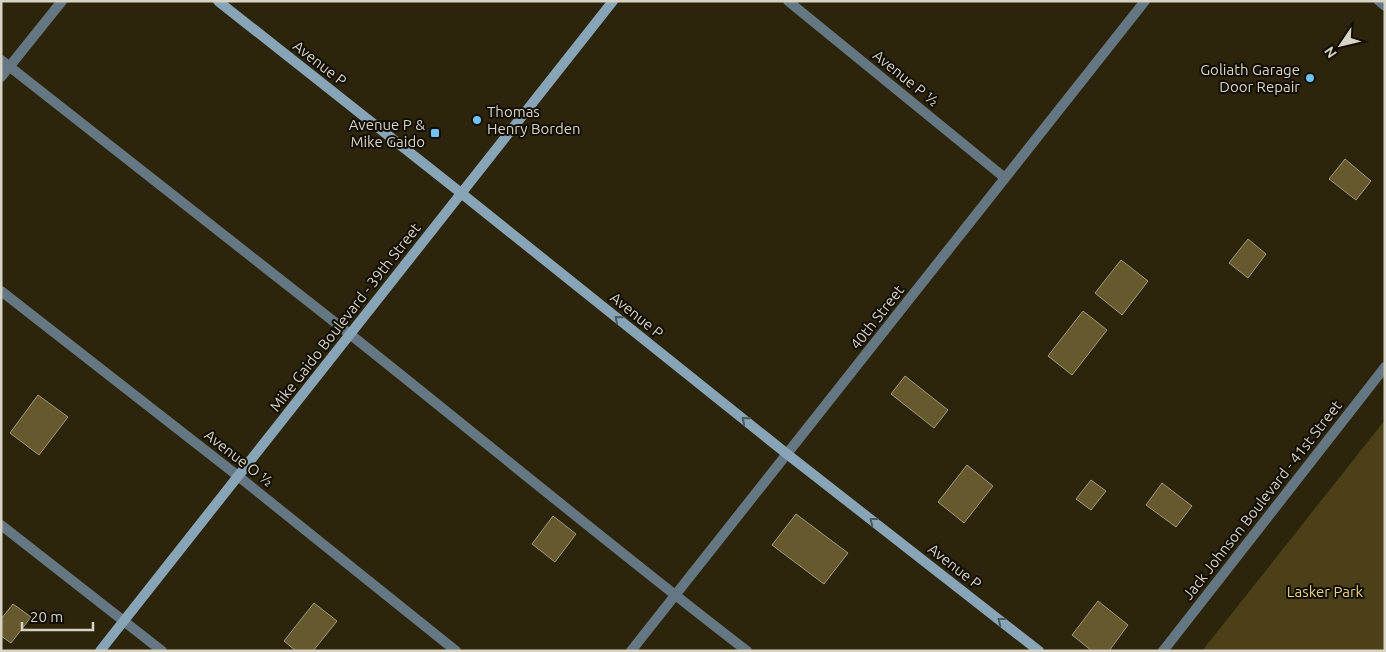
<svg xmlns="http://www.w3.org/2000/svg" width="1386" height="652" viewBox="0 0 1386 652" font-family="Ubuntu,sans-serif">
<rect width="100%" height="100%" fill="#2c250c"/>
<!-- green -->
<path fill="#4c4019" d="M1385,420V651H1202Z"/>
<!-- building -->
<path fill="#66592e" stroke="#a29a7d" d="M1345,159L1371,181L1356,200L1329,179Z
M1248,239L1266,254L1248,278L1229,263Z
M1121,260L1148,281L1122,315L1095,293Z
M1083,311L1107,330L1072,375L1048,356Z
M905,376L948,410L934,428L891,394Z
M38,395L68,417L39,455L10,433Z
M967,465L993,486L964,523L938,502Z
M1091,480L1106,491L1091,510L1076,499Z
M1162,483L1192,506L1176,527L1146,505Z
M796,514L848,553L824,584L772,545Z
M553,516L576,534L555,562L532,544Z
M1098,601L1128,625L1109,651H1092L1072,635Z
M314,603L337,621L313,651H296L284,641Z
M13,604L31,617L11,643L1,636V619Z"/>
<g fill="none" stroke-linecap="round" stroke-linejoin="round">
<!-- service -->
<path stroke="#657782" stroke-width="10" d="M1,60C117,152 234,243 351,335C483,440 613,548 747,651
M1,525L162,651"/>
<!-- minor -->
<path stroke="#657782" stroke-width="10" d="M788,1L1005,178
M1379,1L1385,6
M1,77L62,1
M1,291L238,476L456,651
M631,651L1145,1
M1163,651L1385,367"/>
<!-- secondary -->
<path stroke="#88a5b8" stroke-width="10" d="M218,1L461,193L787,454L1039,651
M100,651L613,1"/>
</g>
<!-- one-way arrows -->
<defs><path id="oneway-chevron" d="M-2-3.5L2.5 0L-2 3.5" fill="none" stroke-width="1.6" stroke-linecap="round" stroke-linejoin="round" transform="scale(1.25)"/></defs>
<g stroke="#4d5a5e">
<use href="#oneway-chevron" transform="translate(618 319) rotate(-141)"/>
<use href="#oneway-chevron" transform="translate(745 420) rotate(-141)"/>
<use href="#oneway-chevron" transform="translate(873 521) rotate(-142)"/>
<use href="#oneway-chevron" transform="translate(1001 621) rotate(-142)"/>
</g>
<!-- markers -->
<g fill="#6fc2f4" stroke="#120e05" stroke-width="2">
<circle cx="1310" cy="78" r="5"/>
<circle cx="477" cy="120" r="5"/>
<rect x="430" y="128" width="10" height="10" rx="2.5"/>
</g>
<g text-anchor="middle" dominant-baseline="central" stroke-width="4" stroke-linejoin="round" paint-order="stroke">
<!-- street labels -->
<g font-size="15" fill="#d8d4c5" stroke="#120e05">
<text transform="translate(320 63) rotate(38)">Avenue P</text>
<text transform="translate(906 78) rotate(39)">Avenue P ½</text>
<text transform="translate(637 315) rotate(39)">Avenue P</text>
<text transform="translate(345 317) rotate(-52)">Mike Gaido Boulevard - 39th Street</text>
<text transform="translate(877 317) rotate(-52)">40th Street</text>
<text transform="translate(239 458) rotate(38)">Avenue O ½</text>
<text transform="translate(1262 500) rotate(-52)">Jack Johnson Boulevard - 41st Street</text>
<text transform="translate(955 566) rotate(38)">Avenue P</text>
</g>
<!-- poi labels -->
<g font-size="15" fill="#d8d4c5" stroke="#120e05" text-anchor="end">
<text x="1300" y="69">Goliath Garage<tspan x="1300" dy="17">Door Repair</tspan></text>
<text x="487" y="111" text-anchor="start">Thomas<tspan x="487" dy="17">Henry Borden</tspan></text>
<text x="425" y="124">Avenue P &amp;<tspan x="425" dy="17">Mike Gaido</tspan></text>
</g>
<!-- park labels -->
<g font-size="15" fill="#e7d28b" stroke="#120e05">
<text x="1325" y="591">Lasker Park</text>
</g>
</g>
<!-- border -->
<rect width="1386" height="652" fill="none" stroke="#d8d4c5" stroke-width="5"/>
<!-- north arrow -->
<g transform="translate(1341 45) rotate(235)" stroke="#120e05" stroke-width="4" paint-order="stroke">
<path d="M0-4L9 19L0 12L-9 19Z" fill="#d8d4c5"/>
<text y="-8" font-size="14" font-weight="bold" text-anchor="middle" fill="#d8d4c5">N</text>
</g>
<!-- scale -->
<path d="M22 622v8h71v-8" fill="none" stroke="#d8d4c5" stroke-width="2.5"/>
<text x="30" y="622" font-size="15" fill="#d8d4c5" stroke="#120e05" stroke-width="4" paint-order="stroke">20 m</text>
</svg>
